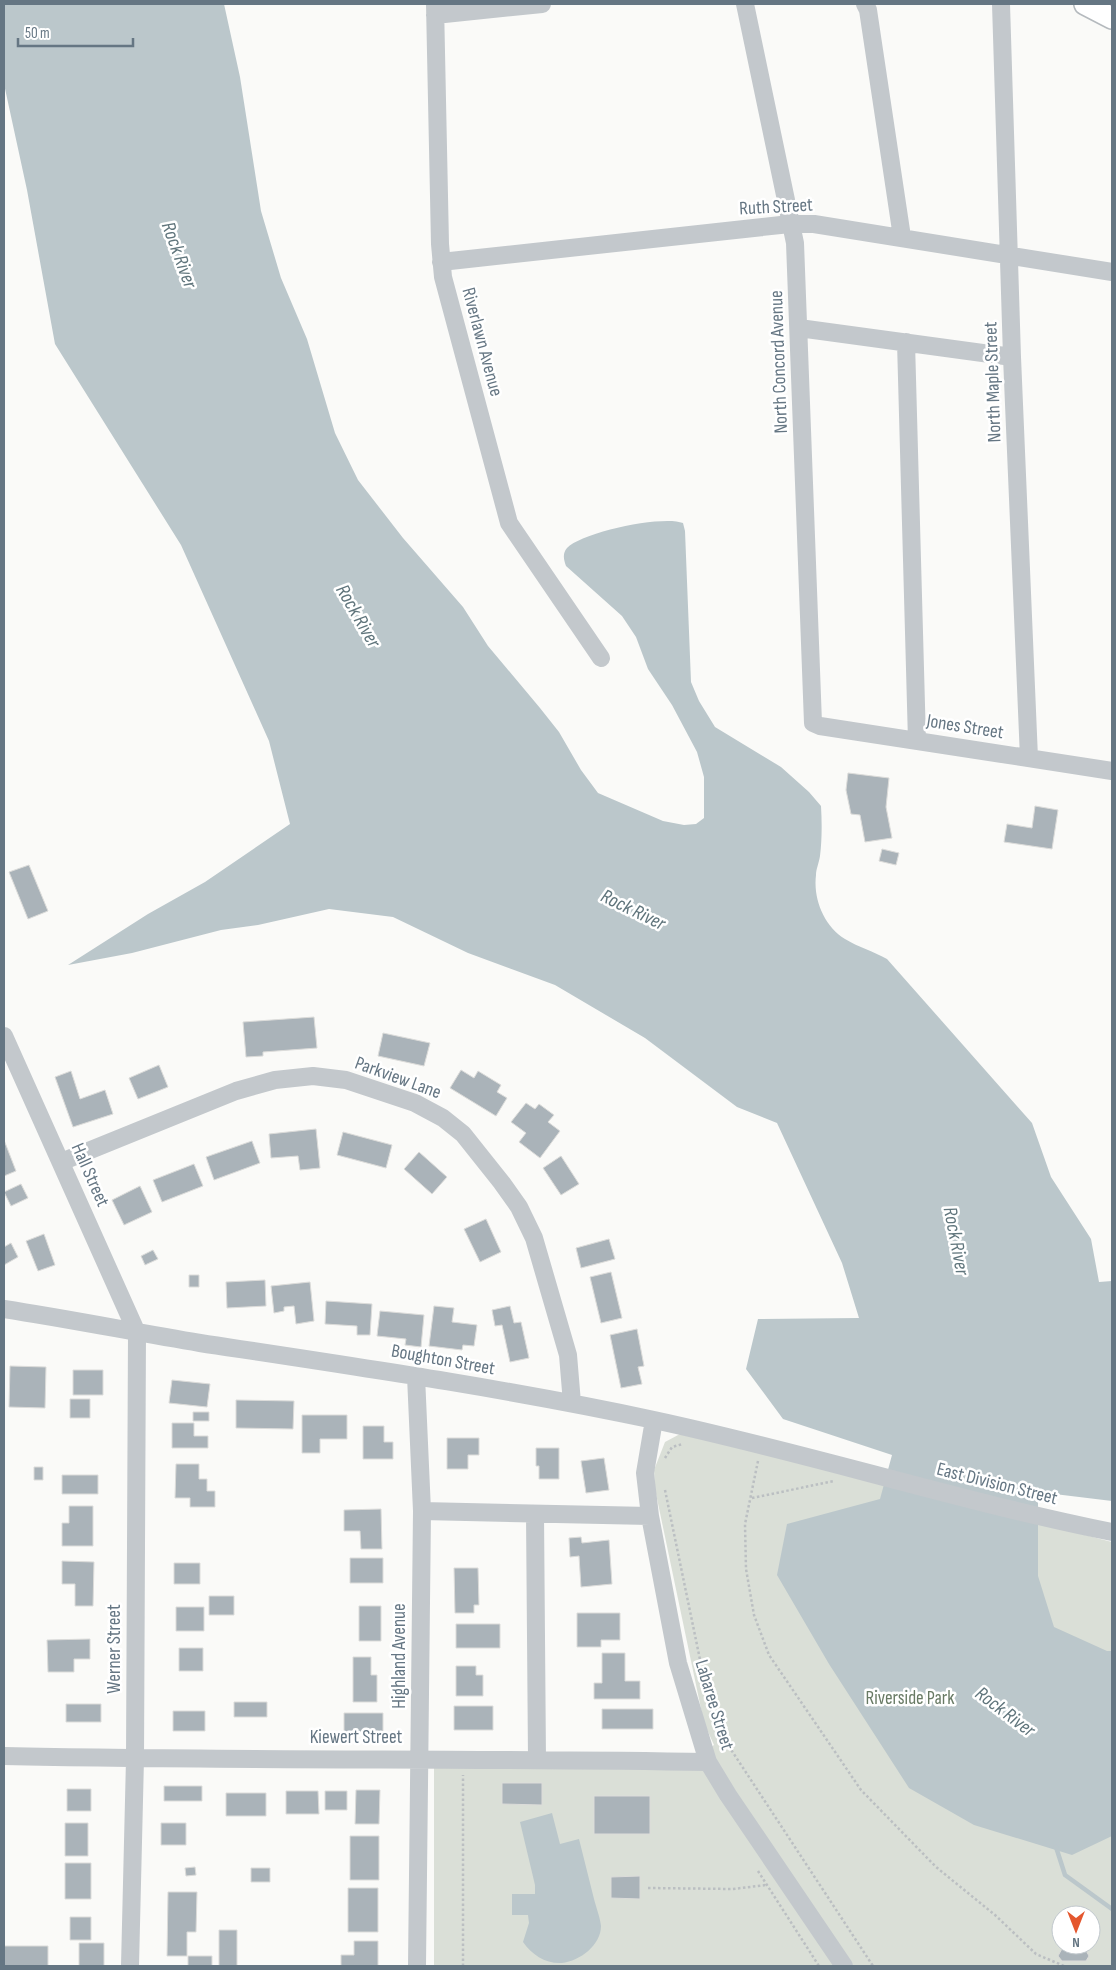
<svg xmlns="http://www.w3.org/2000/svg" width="1116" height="1970" viewBox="0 0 1116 1970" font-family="'Sofia Sans Condensed',sans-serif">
<rect width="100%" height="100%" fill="#fafaf8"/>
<!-- green -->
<path fill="#dadfd7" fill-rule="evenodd" d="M680,1434L838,1471L1112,1542V1966H434V1762L689,1763L714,1745L704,1723L655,1489L654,1470L665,1442ZM1061,1915H1091V1945H1061Z"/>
<!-- water -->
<path fill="#bbc7cb" d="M4,4H224L240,77L261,211L281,278L307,339L335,433L358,480L403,538L463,607L488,646L540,708L559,732L581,770L598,793L663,821L684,825L696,824L704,818V777L697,752L672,705L648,669L636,637L622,616L566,566C564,560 562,554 567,548C582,532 663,515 683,523L685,531L691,682L699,701L715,727L781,767L809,792L821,806C822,822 822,840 820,856C819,863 816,869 816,875C813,899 824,926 845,939C858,947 873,951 887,959L1032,1123L1051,1177L1091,1239L1099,1282L1112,1281V1501L1038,1492V1576L1054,1627L1107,1651H1112V1836L1072,1855L974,1825L909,1788L829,1664L777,1575L787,1524L880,1499L892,1455L783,1419L746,1369L758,1319L859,1318L842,1263L777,1123L737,1107L645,1038L555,985L468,953L393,917L329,909L258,925L221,930L132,953L68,965L148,914L205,882L290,824L269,741L181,545L55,344L27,190L4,84Z
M552,1813L560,1844L579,1839C584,1859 589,1879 594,1899C596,1907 600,1917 601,1926C601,1945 580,1961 562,1963C546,1964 532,1955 523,1942L529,1923L528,1915H512V1894H535V1885L520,1822Z"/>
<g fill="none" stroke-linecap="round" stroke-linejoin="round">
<!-- stream -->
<path stroke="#bbc7cb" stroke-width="4.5" d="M1056,1847L1065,1875L1112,1909"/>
</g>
<!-- building -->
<path fill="#aab3b9" stroke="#dcdcda" d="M848,773L889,778L886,807L892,838L865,842L860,815L851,814L846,790Z
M1035,806L1058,810L1052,849L1004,842L1007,824L1032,828Z
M882,849L899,853L896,865L879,861Z
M29,865L48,911L28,919L9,872Z
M314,1017L317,1048L263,1052V1056L246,1057L243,1022Z
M383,1033L430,1043L424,1066L378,1056Z
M159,1065L168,1087L138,1099L129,1078Z
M461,1070L474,1078L478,1071L501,1085L497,1092L507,1098L496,1116L450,1088Z
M71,1071L80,1099L105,1090L113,1114L73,1127L55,1077Z
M526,1103L535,1109L539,1104L554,1115L548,1122L560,1131L540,1158L519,1142L526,1133L511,1122Z
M316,1129L320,1168L300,1170L298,1156L271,1158L269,1134Z
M343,1132L392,1145L386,1168L337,1155Z
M4,1140L16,1171L4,1176Z
M252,1141L260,1163L214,1180L206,1157Z
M419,1152L447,1177L432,1194L404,1169Z
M561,1156L579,1184L561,1195L543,1168Z
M194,1164L203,1186L162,1202L153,1180Z
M21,1184L28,1198L11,1206L4,1192Z
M140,1186L152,1212L124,1225L112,1200Z
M486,1219L501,1252L480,1262L464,1229Z
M44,1234L55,1265L38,1271L26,1241Z
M609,1239L615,1259L581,1268L576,1248Z
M11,1243L18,1257L4,1265V1247Z
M153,1250L158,1259L145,1265L141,1256Z
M611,1272L622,1318L601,1323L590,1277Z
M189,1275H199V1287H189Z
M265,1280L266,1306L227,1308L226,1282Z
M310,1282L314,1321L296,1324L294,1306L284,1307V1311L274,1313L271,1286Z
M326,1301L372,1304L370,1335H357V1326L325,1324Z
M434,1306L454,1308L452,1322L477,1325L474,1346L463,1345L462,1350L429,1346Z
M510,1306L514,1323L521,1322L529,1358L510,1362L502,1325L495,1326L492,1310Z
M380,1311L424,1315L421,1347L405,1345L406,1339L377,1336Z
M637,1329L644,1366L638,1367L642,1384L621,1388L610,1335Z
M10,1366L46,1367L45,1408L9,1407Z
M73,1370H103V1395H73Z
M172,1380L210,1384L207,1407L169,1403Z
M70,1399H90V1418H70Z
M236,1400L294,1401L293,1429L236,1428Z
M193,1412H209V1421H193Z
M302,1415H347V1439H320V1453H302Z
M172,1423H194V1436H208V1448H172Z
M363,1426H384V1442H393V1459H363Z
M447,1438H479V1455H468V1469H447Z
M536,1448H559V1479H539V1466H536Z
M604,1458L609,1490L586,1493L581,1461Z
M176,1464H199V1479H207V1491H215V1507H190V1498H175Z
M34,1467H43V1480H34Z
M62,1475H98V1494H62Z
M69,1506H93V1546H62V1523H69Z
M381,1509L382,1549H361L360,1531H344V1510Z
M581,1537L582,1543L609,1540L612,1584L581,1587L579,1556L570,1557L569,1538Z
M350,1558H383V1583H350Z
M62,1561L94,1562L93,1606H75V1584H62Z
M174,1563H200V1584H174Z
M454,1568H478L479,1605H474V1613H455Z
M209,1596H234V1615H209Z
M359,1606H381V1641H359Z
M176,1607H204V1631H176Z
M577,1613H620V1640H601V1647H577Z
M456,1624H500V1648H456Z
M90,1639V1659H74V1672H48L47,1640Z
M179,1648H203V1671H179Z
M602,1653H625V1681H640V1699H594V1683H602Z
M353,1657H371V1675H377V1702H353Z
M456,1666H476V1675H483V1696H456Z
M234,1702H267V1717H234Z
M66,1704H101V1722H66Z
M454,1706H493V1730H454Z
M602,1709H653V1729H602Z
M173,1711H205V1731H173Z
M344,1713H383V1733H344Z
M502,1783H542V1805L502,1804Z
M164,1786H202V1801H164Z
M67,1789H91V1811H67Z
M356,1790H380L379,1824H355Z
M286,1791H318L319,1814H286Z
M325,1791H347V1810H325Z
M226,1793H266V1816H226Z
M594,1796H650V1834H594Z
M65,1823H88V1856H65Z
M161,1823H186V1845H161Z
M350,1836H379V1880H350Z
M65,1863H91V1899H65Z
M195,1867L196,1875L186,1876L185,1868Z
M251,1868H270V1882H251Z
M640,1876V1899L611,1898V1877Z
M348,1888H378V1932H348Z
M168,1892H197L196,1932H187V1956H167Z
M70,1917H91V1940H70Z
M219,1930H237V1966H219Z
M354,1941H378V1966H341V1955H354Z
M79,1943H104V1966H79Z
M1064,1945H1083L1089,1956L1086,1961H1062L1058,1956Z
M4,1946H48V1966H4Z
M188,1956H212V1966H188Z"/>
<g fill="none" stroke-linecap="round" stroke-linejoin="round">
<!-- major casing -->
<g stroke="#b5babe" stroke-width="24">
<path id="major" d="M1085,4L1112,18"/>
</g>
<!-- path -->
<path stroke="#bbbfc2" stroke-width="2.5" stroke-dasharray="2.5 2.5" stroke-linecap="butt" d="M665,1458L672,1447L683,1444
M758,1461L745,1524L746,1569L754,1615L769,1655L861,1790L936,1867L995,1915L1036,1954L1064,1966
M665,1490L710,1708L728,1745L873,1966
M752,1498L834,1481
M758,1871L819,1966
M648,1888L733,1889L766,1885
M463,1966V1775"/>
<!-- minor -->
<path stroke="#c3c8cc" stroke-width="18" d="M435,4L440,244L443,277L509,523L601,658
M745,4L795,243L813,723L820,726L1112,771
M865,4L868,10L902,237
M1001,4L1012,357L1029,758
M435,15L542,4
M441,262L790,224H814L1112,272
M799,328L1012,357
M906,342L917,741
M4,1036L137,1333L135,1759L130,1966
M61,1162L236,1091L275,1080L313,1076L346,1080L415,1103L443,1118L463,1134L502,1183L519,1207L534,1238L568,1355L572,1403
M4,1309C69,1319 134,1332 200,1343C352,1366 504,1388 654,1420C808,1453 958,1501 1112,1532
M416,1376L422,1511L417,1966
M654,1420L645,1473L650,1516L678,1663L708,1762L728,1795L844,1966
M422,1511L650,1516
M535,1514L537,1759
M4,1756C238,1761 473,1758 708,1762"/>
<!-- major -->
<use href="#major" stroke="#fff" stroke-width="21"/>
</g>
<g text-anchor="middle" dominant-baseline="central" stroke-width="5" stroke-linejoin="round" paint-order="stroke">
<!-- street labels -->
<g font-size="19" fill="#657683" stroke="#fff">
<text transform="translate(776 207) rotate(-3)">Ruth Street</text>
<text transform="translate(482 342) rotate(75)">Riverlawn Avenue</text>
<text transform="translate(779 362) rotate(-92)">North Concord Avenue</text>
<text transform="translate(993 382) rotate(-92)">North Maple Street</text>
<text transform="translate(965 727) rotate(9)">Jones Street</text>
<text transform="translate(398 1078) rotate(20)">Parkview Lane</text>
<text transform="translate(90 1175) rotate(66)">Hall Street</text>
<text transform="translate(443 1360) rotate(10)">Boughton Street</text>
<text transform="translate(997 1484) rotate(14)">East Division Street</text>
<text transform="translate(114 1649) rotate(-90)">Werner Street</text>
<text transform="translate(399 1656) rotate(-90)">Highland Avenue</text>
<text transform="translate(714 1705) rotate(73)">Labaree Street</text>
<text x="356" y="1737">Kiewert Street</text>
</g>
<!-- park labels -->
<g font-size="19" fill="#687a64" stroke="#fff">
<text x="910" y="1698">Riverside Park</text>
</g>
<!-- water labels -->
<g font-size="20" font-style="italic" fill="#60757c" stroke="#fff">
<text transform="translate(179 255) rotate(70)">Rock River</text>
<text transform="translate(358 616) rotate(60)">Rock River</text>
<text transform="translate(633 910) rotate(26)">Rock River</text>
<text transform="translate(956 1241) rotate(79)">Rock River</text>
<text transform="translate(1005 1712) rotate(37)">Rock River</text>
</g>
</g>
<!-- border -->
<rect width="1116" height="1970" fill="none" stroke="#657683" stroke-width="10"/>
<!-- north arrow -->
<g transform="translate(1076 1930) rotate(180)"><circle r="24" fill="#ffffff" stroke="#c1c8cd"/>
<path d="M0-4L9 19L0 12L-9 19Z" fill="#e4572e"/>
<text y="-8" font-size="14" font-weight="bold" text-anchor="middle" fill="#657683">N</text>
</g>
<!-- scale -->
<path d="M18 38v8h115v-8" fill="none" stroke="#657683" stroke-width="2.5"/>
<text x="25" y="38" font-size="15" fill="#657683" stroke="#ffffff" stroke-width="4" paint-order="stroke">50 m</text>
</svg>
